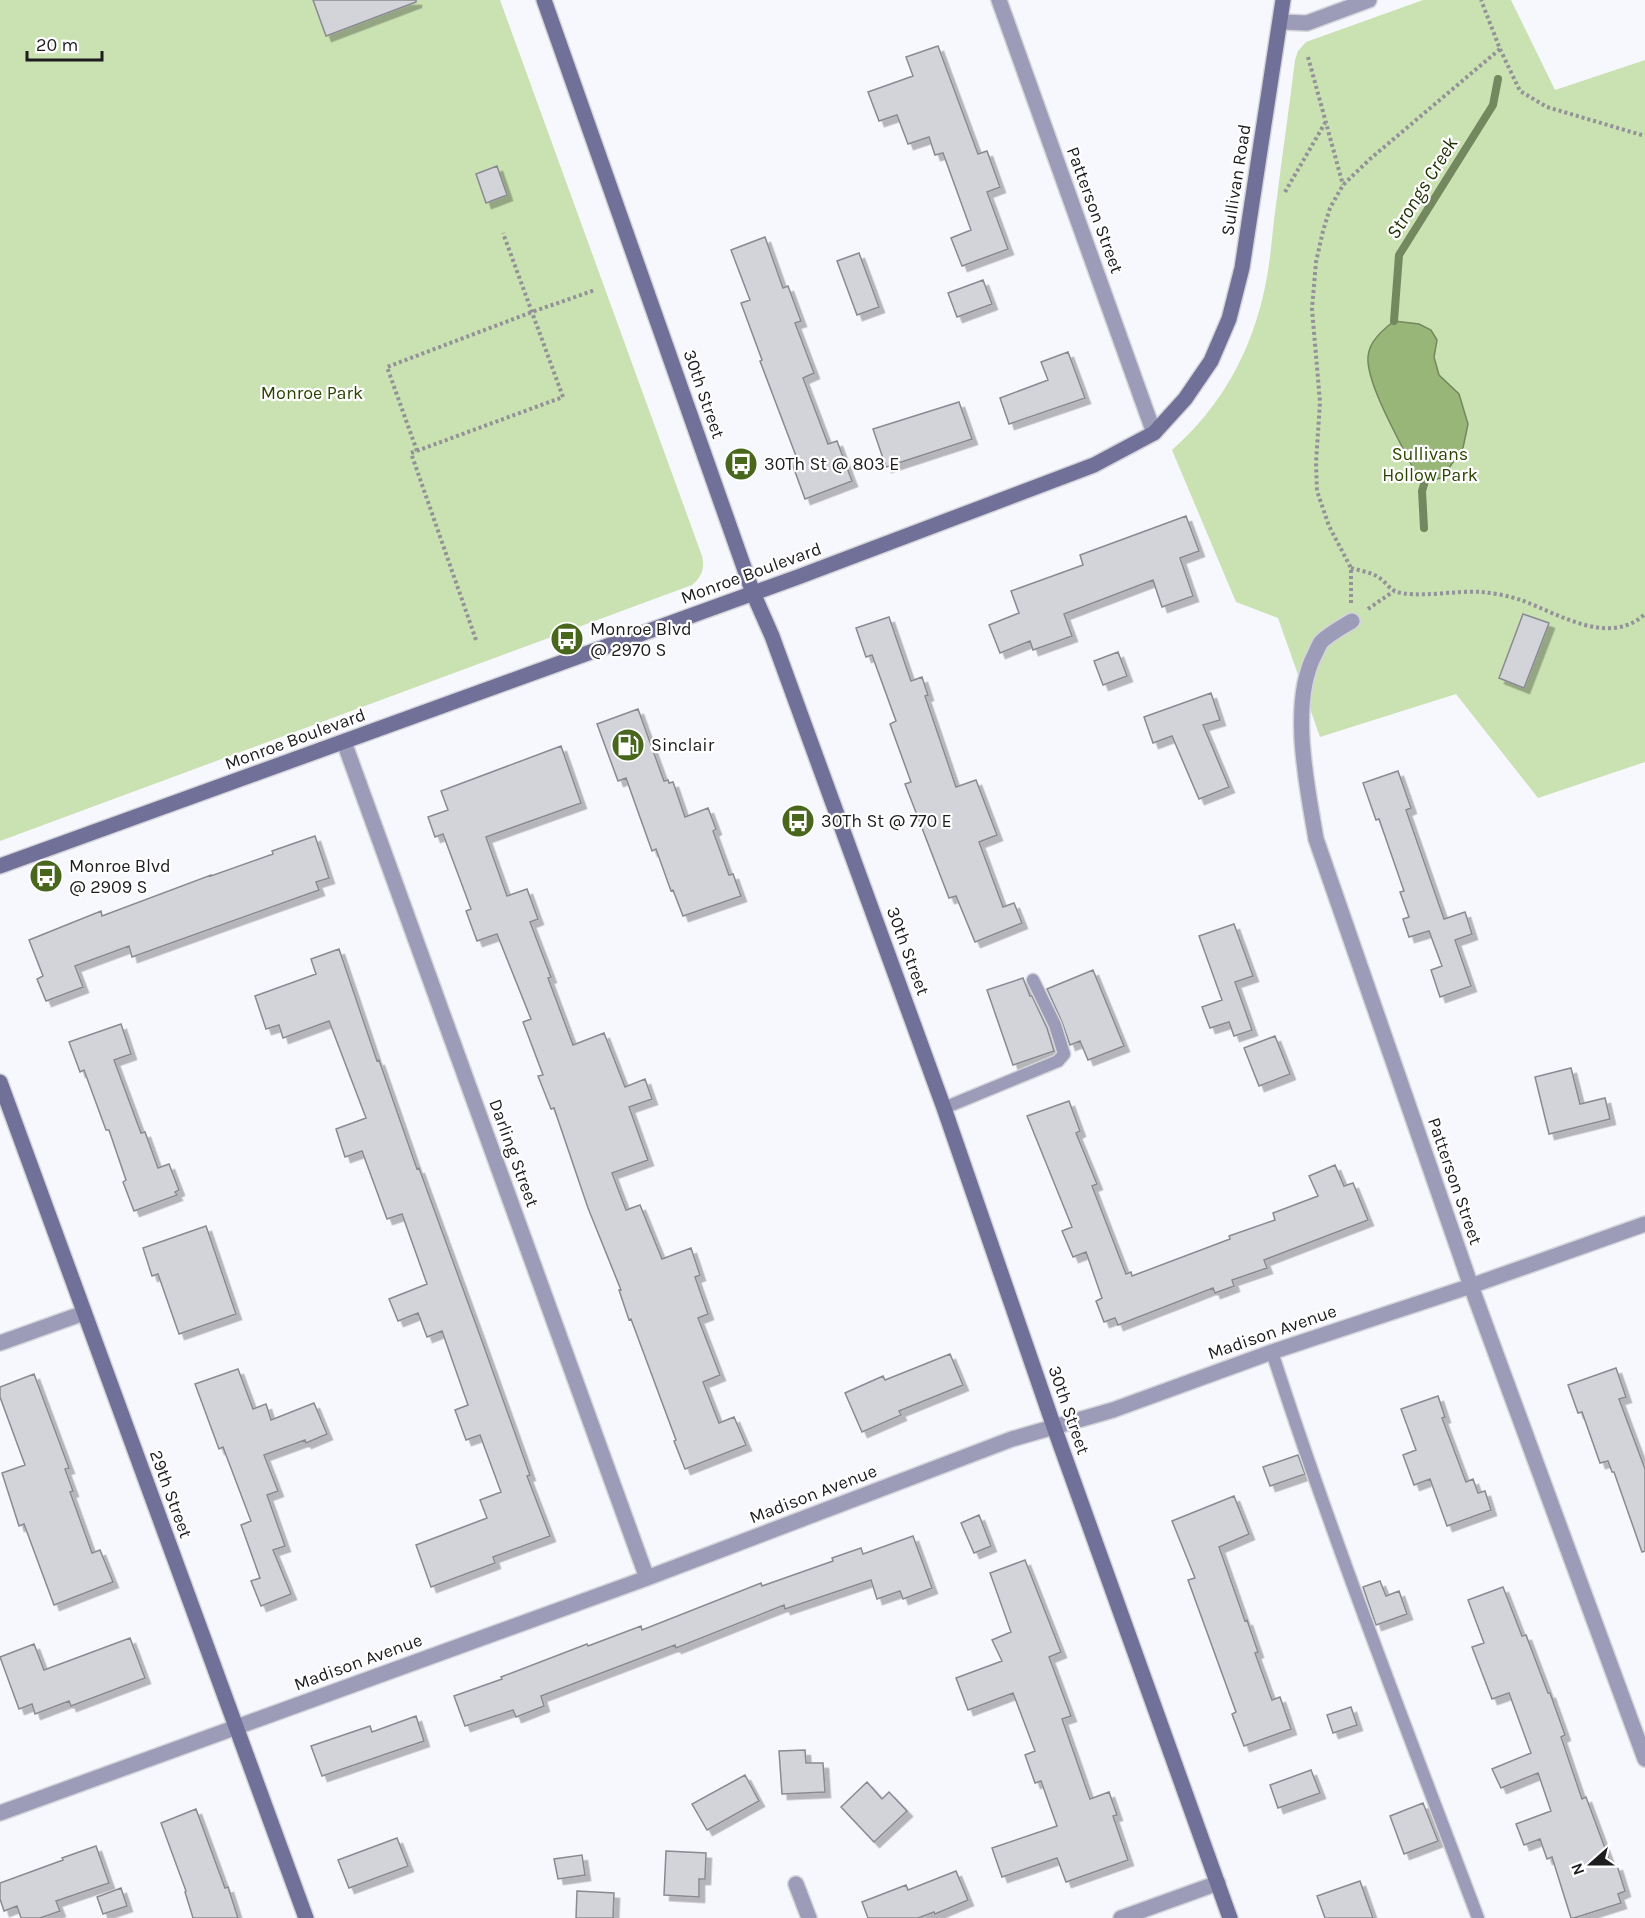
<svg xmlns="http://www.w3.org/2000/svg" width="1645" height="1918" viewBox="0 0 1645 1918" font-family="Karla,sans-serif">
<defs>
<filter id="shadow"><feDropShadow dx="5.5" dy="5.5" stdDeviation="0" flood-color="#0004"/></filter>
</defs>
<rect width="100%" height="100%" fill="#f7f7fe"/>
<!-- green -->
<path fill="#cae1b2" d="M0,0H500L702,556C705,568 702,577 692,585L0,841Z
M1423,0H1511L1555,90L1645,60V762L1538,798L1456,694L1320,737L1278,618L1236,602L1172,450C1221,407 1252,351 1265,287C1271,260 1272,232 1276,205C1282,157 1289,109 1295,60L1298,51L1306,42Z"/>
<!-- water -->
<path fill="#98b678" stroke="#73885e" stroke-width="1.5" d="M1394,321L1419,324L1431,330L1437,340L1434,357L1439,375L1459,394L1468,424L1463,448L1442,478L1425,481L1415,472C1402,445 1366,384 1368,357C1369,341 1383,330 1394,321Z"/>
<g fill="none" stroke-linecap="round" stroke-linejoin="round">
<!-- stream -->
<path stroke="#73885e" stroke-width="8" d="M1394,321L1399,255L1493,105L1498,79
M1424,528L1422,491L1425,481"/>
</g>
<!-- building -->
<path fill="#d3d3da" stroke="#8a8a91" stroke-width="1.5" filter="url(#shadow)" d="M313,0H416V2L326,36Z
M938,46L978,154L987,151L1000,187L987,192L1008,249L962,266L951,238L971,230L943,153L935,155L929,137L908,144L897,115L879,121L868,92L913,76L906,57Z
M497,166L507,195L486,203L476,174Z
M765,237L783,288L788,286L801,321L795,323L814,373L803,378L828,444L837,441L852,481L805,499L790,458L796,456L760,361L762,360L741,303L750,300L731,250Z
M859,253L879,307L857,315L837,261Z
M983,280L992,304L957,317L948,293Z
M1068,352L1085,398L1009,424L1000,398L1048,380L1041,362Z
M959,402L972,439L886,467L873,429Z
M1186,516L1199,551L1180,558L1193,596L1162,607L1153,580L1064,614L1072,636L1033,650L1030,641L1000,653L989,625L1019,613L1011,591L1083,565L1080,555Z
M1523,614L1549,623L1524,688L1499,678Z
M889,617L911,681L922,677L928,695L925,696L956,787L976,780L997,835L979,842L1003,907L1014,903L1022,923L975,942L956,896L949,898L905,784L911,782L890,724L896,721L872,655L866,657L856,628Z
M1118,652L1127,676L1103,685L1094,661Z
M1211,693L1220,720L1203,725L1229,787L1199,799L1172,736L1153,743L1144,717Z
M638,709L664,781L668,780L669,783L673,782L685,817L708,808L716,829L713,831L729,875L733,874L741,896L683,916L673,890L671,891L656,849L652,851L626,778L618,781L597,724Z
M561,746L581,803L486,837L507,896L527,889L538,919L530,922L551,977L548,978L573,1045L604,1033L625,1087L645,1079L652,1099L629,1107L648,1160L612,1173L626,1210L640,1205L662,1259L691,1248L700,1275L695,1277L708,1314L698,1318L720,1375L703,1382L719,1423L734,1417L746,1445L685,1469L674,1441L676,1440L631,1319L629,1320L619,1290H621L588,1208L554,1108L551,1109L538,1076L543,1075L523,1022L531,1019L497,934L477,941L466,911L471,909L443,834L435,837L428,817L448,810L441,791Z
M1398,771L1411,808L1406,810L1444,919L1465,912L1472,934L1455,940L1471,986L1440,997L1431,970L1442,966L1429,931L1409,937L1403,919L1409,917L1400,892L1404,891L1379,819L1376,820L1363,783Z
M315,836L329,878L316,882L319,890L132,957L129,946L75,966L83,987L46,1001L37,979L43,976L29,940L101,911L102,916L211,875V876L273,854L272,851Z
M1234,924L1253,976L1235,982L1252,1030L1234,1036L1229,1022L1210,1028L1202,1007L1222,1000L1199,936Z
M339,949L377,1061L379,1060L417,1169L419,1168L482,1341L530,1475L527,1476L550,1536L493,1557L495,1563L431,1587L416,1545L487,1518L480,1500L501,1492L480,1435L466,1440L455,1410L468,1405L442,1331L427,1337L418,1313L398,1321L389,1299L427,1284L402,1214L387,1219L362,1151L345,1157L336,1129L366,1118L329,1021L283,1038L279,1025L266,1029L255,996L316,974L311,959Z
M1093,970L1124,1046L1088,1060L1080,1041L1070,1045L1062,1022L1047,989Z
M1023,978L1030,996H1032L1047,1028L1054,1051L1013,1065L987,990Z
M121,1024L131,1054L114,1060L141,1133L145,1132L158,1168L169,1164L179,1190L175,1192L177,1195L134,1211L123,1182L126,1180L109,1130H106L84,1070L80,1072L69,1042Z
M1275,1036L1290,1074L1259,1086L1244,1048Z
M1571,1068L1580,1104L1605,1098L1610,1119L1549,1134L1535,1077Z
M1069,1101L1080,1131L1076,1133L1097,1184L1092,1186L1126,1274L1131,1272L1132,1276L1230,1239L1229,1236L1275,1220L1273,1213L1318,1196L1309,1176L1335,1165L1344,1186L1353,1183L1368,1220L1264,1260L1267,1268L1232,1280L1234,1286L1215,1293L1213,1288L1118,1325L1115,1318L1104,1322L1096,1301L1102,1298L1086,1252L1073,1257L1062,1231L1072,1227L1027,1116Z
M206,1226L236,1314L179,1334L158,1274L152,1276L143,1248Z
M950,1354L963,1385L899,1411L901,1415L862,1432L845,1393L883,1376L885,1380Z
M1616,1368L1626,1397L1619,1399L1645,1469V1551L1642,1552L1614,1472H1612L1608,1461L1600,1463L1582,1412L1578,1413L1568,1385Z
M238,1369L253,1409L266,1404L271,1420L314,1403L327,1434L306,1443L305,1440L264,1455L278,1491L267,1495L285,1546L273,1550L291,1594L261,1606L251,1581L260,1578L241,1525L251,1521L223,1447L219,1449L195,1384Z
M34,1374L69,1468L65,1469L73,1491L70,1492L92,1553L100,1550L113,1582L54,1605L24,1524L19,1526L2,1473L25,1465L0,1397V1387Z
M1438,1396L1445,1417L1442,1418L1466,1482L1473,1479L1478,1493L1485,1491L1491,1510L1447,1526L1430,1479L1414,1485L1403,1455L1416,1450L1401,1409Z
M1298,1455L1305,1474L1270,1486L1263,1467Z
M1234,1496L1249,1534L1219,1547L1245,1621L1247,1620L1258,1652L1255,1653L1272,1700L1280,1697L1291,1729L1244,1746L1232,1714L1236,1712L1188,1580L1195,1578L1172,1521Z
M979,1515L991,1546L974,1553L961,1523Z
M913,1536L932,1588L903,1599L900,1591L877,1599L871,1580L785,1609L784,1605L676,1648L675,1645L541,1696L544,1706L516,1717L513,1710L465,1726L454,1696L502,1679L501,1677L587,1644L588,1646L641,1626L642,1630L761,1583L762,1586L833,1561L832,1558L861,1548L863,1554Z
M1025,1560L1061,1652L1049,1657L1071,1716L1062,1719L1090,1799L1109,1792L1117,1815L1113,1816L1128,1860L1066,1882L1057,1858L1002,1877L992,1848L1057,1826L1041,1781L1035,1783L1025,1755L1035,1751L1013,1693L968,1710L956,1678L1002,1661L992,1640L1011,1632L990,1573Z
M1380,1581L1386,1596L1399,1591L1407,1614L1376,1625L1363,1587Z
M1503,1587L1522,1636L1526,1635L1548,1693H1550L1565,1735L1561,1737L1582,1799L1586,1797L1612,1867L1617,1865L1625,1891L1618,1894L1621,1903L1574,1918H1571L1552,1857L1547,1859L1540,1839L1524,1845L1516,1824L1551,1811L1538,1773L1501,1788L1492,1769L1531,1753L1509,1693L1492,1699L1472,1647L1484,1643L1468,1600Z
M130,1638L145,1678L71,1706L69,1701L35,1714L32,1704L19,1709L0,1657L34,1644L44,1670Z
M1351,1707L1357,1725L1333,1733L1327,1715Z
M416,1716L424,1741L322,1776L311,1746L370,1726L372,1732Z
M805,1750L806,1763H823L825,1792L782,1794L779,1751Z
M1311,1770L1320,1793L1278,1808L1270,1785Z
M745,1775L759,1801L707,1830L692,1804Z
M867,1782L882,1799L889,1792L907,1811L874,1842L841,1807Z
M1423,1803L1438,1841L1404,1854L1390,1816Z
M196,1809L225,1888L228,1887L238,1918H193L185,1892L186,1891L161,1823Z
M397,1838L408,1866L349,1888L338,1860Z
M96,1846L109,1883L56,1901L60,1911L40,1918H21L17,1906L4,1911L0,1899V1883L63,1860L62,1858Z
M666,1851L706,1853L705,1879H699V1897L664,1895Z
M582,1855L585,1875L558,1879L554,1859Z
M956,1871L968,1900L935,1914L934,1912L918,1918H868L862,1902L906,1885L908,1890Z
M1360,1881L1373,1918H1325L1317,1896Z
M121,1888L127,1906L103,1914L97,1897Z
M577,1891L614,1893L613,1918H576Z"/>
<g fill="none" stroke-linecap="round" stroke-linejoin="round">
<!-- lane casing -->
<g stroke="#d4d4da" stroke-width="15">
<path id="lane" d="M944,1108L1058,1061L1064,1054L1055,1025L1033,980
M1272,1352C1334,1543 1407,1730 1478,1918"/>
</g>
<!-- street casing -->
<g stroke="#d4d4da" stroke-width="18">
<path id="street" d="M999,0L1154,433
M1281,22L1307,23L1369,0
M1352,621C1342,627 1329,634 1321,642C1319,645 1317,650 1315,654C1289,703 1307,786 1316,839L1471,1286L1645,1759
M344,742L647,1578
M0,1343L84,1313
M0,1813L647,1578L1012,1439L1113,1410L1272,1352L1471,1286L1645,1224
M796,1884L809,1918
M1121,1918L1218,1883"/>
</g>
<!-- secondary casing -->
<g stroke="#d4d4da" stroke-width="18">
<path id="secondary" d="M544,0L753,593L772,636L944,1108L1054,1427L1230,1918
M0,866L798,577L1094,465L1154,433L1185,399L1211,361L1229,319L1242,268L1283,0
M0,1082L306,1918"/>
</g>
<!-- path -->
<path stroke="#929298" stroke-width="4" stroke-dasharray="3 3" stroke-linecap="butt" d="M1500,49L1520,91L1547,107L1645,136
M1308,57L1343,185
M1285,192L1325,123
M417,451L387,367L532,312L595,290
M1351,568C1361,571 1372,572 1381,579C1385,582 1390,589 1395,591C1413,599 1458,590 1481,592C1494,593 1509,596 1521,600C1559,614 1609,647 1645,614
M1351,603V568L1329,526L1317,491L1316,463L1320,402L1312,309L1316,262L1323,231L1330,208L1343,185L1370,159L1500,49L1481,0
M1368,609L1394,591
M476,640L411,453L563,397L503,233"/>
<!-- lane -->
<use href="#lane" stroke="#9c9cb8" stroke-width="12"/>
<!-- street -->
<use href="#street" stroke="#9c9cb8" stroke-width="15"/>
<!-- secondary -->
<use href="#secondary" stroke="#717098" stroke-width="15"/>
</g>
<!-- icons -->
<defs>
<g id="bus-disc" transform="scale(1.725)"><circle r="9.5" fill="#48671c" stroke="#fff"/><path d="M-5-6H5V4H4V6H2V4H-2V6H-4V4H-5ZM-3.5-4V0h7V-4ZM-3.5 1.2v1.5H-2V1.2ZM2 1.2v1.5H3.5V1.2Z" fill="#fff"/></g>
<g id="fuel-disc" transform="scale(1.725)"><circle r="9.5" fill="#48671c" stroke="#fff"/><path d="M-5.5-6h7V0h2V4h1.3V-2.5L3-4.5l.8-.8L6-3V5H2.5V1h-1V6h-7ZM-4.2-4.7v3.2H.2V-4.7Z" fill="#fff"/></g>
</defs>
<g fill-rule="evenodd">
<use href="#bus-disc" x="741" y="464"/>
<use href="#bus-disc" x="567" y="639"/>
<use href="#fuel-disc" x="628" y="745"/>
<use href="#bus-disc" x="798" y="821"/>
<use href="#bus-disc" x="46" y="876"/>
</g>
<g text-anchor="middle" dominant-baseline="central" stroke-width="4.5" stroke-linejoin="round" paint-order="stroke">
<!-- street labels -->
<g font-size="18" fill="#1d1d20" stroke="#fff">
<text transform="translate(1236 180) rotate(-81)">Sullivan Road</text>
<text transform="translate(1095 210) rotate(70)">Patterson Street</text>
<text transform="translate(704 394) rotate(71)">30th Street</text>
<text transform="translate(751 573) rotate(-20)">Monroe Boulevard</text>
<text transform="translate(295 739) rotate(-20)">Monroe Boulevard</text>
<text transform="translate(908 951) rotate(70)">30th Street</text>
<text transform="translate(514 1153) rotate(70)">Darling Street</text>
<text transform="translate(1455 1181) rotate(71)">Patterson Street</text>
<text transform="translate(1272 1332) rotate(-19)">Madison Avenue</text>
<text transform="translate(1069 1410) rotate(71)">30th Street</text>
<text transform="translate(171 1494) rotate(70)">29th Street</text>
<text transform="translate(813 1494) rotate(-21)">Madison Avenue</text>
<text transform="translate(358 1662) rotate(-20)">Madison Avenue</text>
</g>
<!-- park labels -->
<g font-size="18" fill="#2b4400" stroke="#fff">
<text x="312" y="393">Monroe Park</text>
<text x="1430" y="454">Sullivans<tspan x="1430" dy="21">Hollow Park</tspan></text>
</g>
<!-- poi labels -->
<g font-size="18" fill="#1d1d20" stroke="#fff" text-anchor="start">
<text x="764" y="464">30Th St @ 803 E</text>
<text x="590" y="629">Monroe Blvd<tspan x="590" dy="21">@ 2970 S</tspan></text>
<text x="651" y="745">Sinclair</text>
<text x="821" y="821">30Th St @ 770 E</text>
<text x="69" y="866">Monroe Blvd<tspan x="69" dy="21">@ 2909 S</tspan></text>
</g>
<!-- water labels -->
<g font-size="20" font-style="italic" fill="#1f3103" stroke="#fff">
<text transform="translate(1422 188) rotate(-58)">Strongs Creek</text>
</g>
</g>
<!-- north arrow -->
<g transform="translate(1591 1864) rotate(249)" stroke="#ffffff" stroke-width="4.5" paint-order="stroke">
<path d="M0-4.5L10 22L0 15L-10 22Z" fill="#1d1d20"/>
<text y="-9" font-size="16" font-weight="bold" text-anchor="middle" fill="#1d1d20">N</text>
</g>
<!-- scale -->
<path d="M27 51v9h75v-9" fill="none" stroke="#1d1d20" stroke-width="3"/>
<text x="36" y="51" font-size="18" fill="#1d1d20" stroke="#ffffff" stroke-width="4.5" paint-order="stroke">20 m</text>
</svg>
